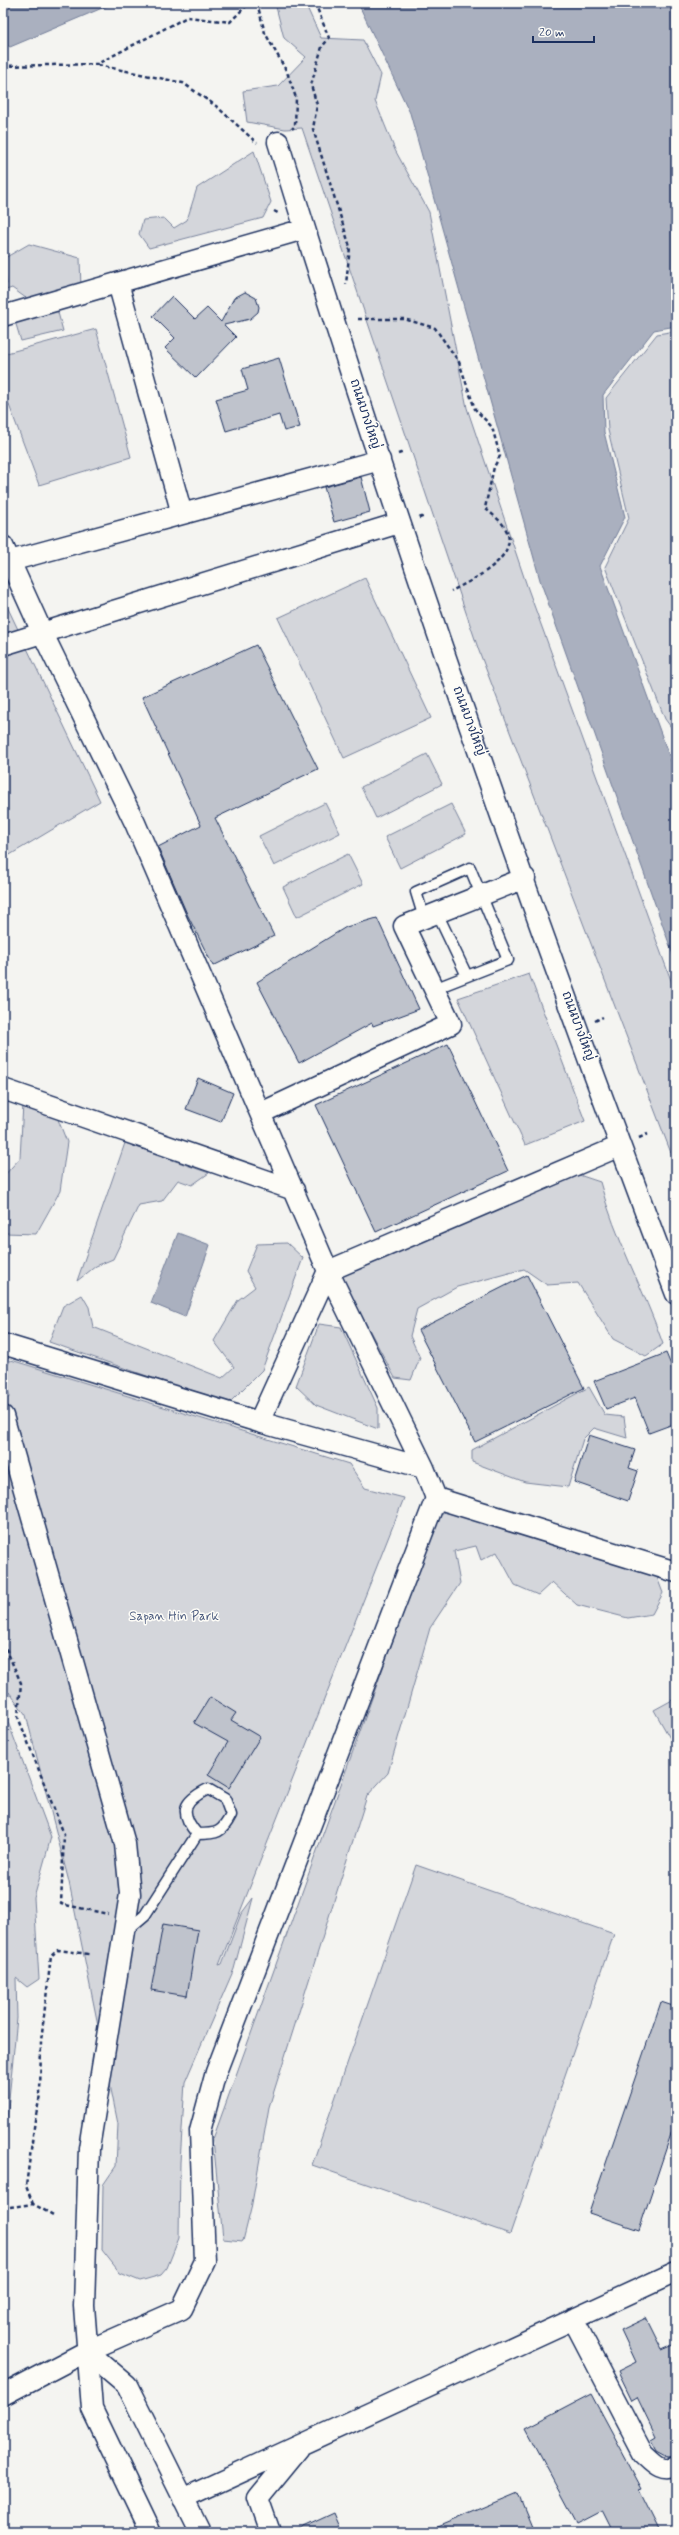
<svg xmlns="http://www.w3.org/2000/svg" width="679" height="2535" viewBox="0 0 679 2535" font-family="Mynerve,'Playpen Sans Thai',sans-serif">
<rect width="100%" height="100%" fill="#f4f4f1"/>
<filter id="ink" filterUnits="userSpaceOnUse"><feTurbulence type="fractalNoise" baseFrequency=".025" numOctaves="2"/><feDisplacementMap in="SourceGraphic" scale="8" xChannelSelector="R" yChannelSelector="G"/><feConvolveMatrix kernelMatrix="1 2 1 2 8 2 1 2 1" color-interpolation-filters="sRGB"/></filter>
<g filter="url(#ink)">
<!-- green -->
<path fill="#d4d6db" stroke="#78829c" d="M275,3H305L321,38L363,40L381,75L375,101L395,150L429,212L467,408L528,589L676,994V1166L479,651L302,128L285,129L247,122L243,91L278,86L306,57L284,38Z
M254,151L271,202L263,218L149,248L139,234L143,220L164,218L174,228L187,220L197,188Z
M29,244L80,258L81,289L30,301L12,288L3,291V286L7,284L3,259Z
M57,309L63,331L21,341L15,321Z
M96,329L131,457L39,485L3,389V354Z
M676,331V734L665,719L605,567L629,518L608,430L606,398L657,334Z
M365,578L431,718L344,758L278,618Z
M3,598L100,801L3,859Z
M427,754L442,784L376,818L361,787Z
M325,803L340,833L274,866L259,836Z
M451,804L466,834L400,868L385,837Z
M348,854L363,884L297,917L283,887Z
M529,974L585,1121L525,1145L458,998Z
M23,1104L55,1112L67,1142L60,1191L36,1234L5,1233L3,1228V1177L20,1158Z
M125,1143L209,1173L192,1185L178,1180L162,1201L139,1205L113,1259L96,1266L77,1281Z
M576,1174L600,1182C615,1239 644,1289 663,1344L646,1356L613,1339L578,1283L547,1285L524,1269L457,1287L417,1309L410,1336L420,1358L411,1380L395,1378L341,1277L376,1257Z
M287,1243L303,1258L262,1370L228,1404L49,1342L63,1306L82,1295L89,1307L93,1327L222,1378L234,1367L214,1341L238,1300L255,1287L246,1271L257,1244Z
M319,1324L341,1327L378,1408V1429L316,1405L296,1386Z
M11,1360L349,1464L365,1488L404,1498L219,1965L222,1964L241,1914L253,1898L234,1969L185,2082L180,2162L179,2238L167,2268L161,2275L140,2281L120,2273L102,2250L103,2185L116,2166L118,2124L69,1882L26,1715L9,1692L8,1722L51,1837L34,1898L39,1979L27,1987L16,1978L17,2018L3,2159V1396L10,1397L3,1371Z
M589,1387L605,1415L624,1417L627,1438L594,1428L583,1439L568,1487L525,1482L472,1462V1450Z
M441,1507L655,1572L663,1593L652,1614L628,1618L577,1605L552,1582L538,1595L515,1585L497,1552L481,1560L476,1546L454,1551L460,1583L430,1628L388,1773L367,1796L269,2107L251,2209L243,2241L223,2239L213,2139Z
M676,1698V1749L654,1710Z
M416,1865L614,1934L510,2234L312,2165Z"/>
<!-- water -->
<path fill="#aab0bf" stroke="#717c98" d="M3,3H114L10,47L3,42Z
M358,3H676V326L654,330L603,395L604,432L625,517L600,566L676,775V963L540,580L410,113Z
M178,1233L210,1245L185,1317L151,1303Z"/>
<!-- building -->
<path fill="#bfc3cc" stroke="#1b2f5e" d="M245,292L256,298L259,307L258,312L250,319L224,325L236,337L196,378L165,348L175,338L153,316L172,296L195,319L207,308L221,322L234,298Z
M279,358L300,427L284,431L279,415L226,431L216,399L248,390L242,369Z
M361,477L370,512L334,522L324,487Z
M256,645L318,769L215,818L274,936L213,966L187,914L158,847L201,825L142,697Z
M377,918L419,1009L373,1026L372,1023L299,1063L257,982L346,927Z
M448,1044L508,1171L376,1232L316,1105Z
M198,1078L233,1093L221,1122L186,1109Z
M527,1275L584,1388L475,1442L418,1330Z
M666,1353L676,1377V1423L649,1433L635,1398L606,1409L594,1381Z
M589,1435L635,1450L629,1468L638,1471L628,1501L574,1482Z
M210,1697L236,1713L231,1720L260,1737L229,1788L208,1775L228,1742L194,1723Z
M163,1924L198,1930L187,1996L151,1990Z
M661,2002L676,2007V2119L639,2230L589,2213Z
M646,2318L662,2350L676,2344V2455L668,2456L657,2450L651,2439L656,2436L637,2397L632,2400L618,2371L636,2362L621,2330Z
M591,2394L642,2489L639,2490L660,2532H613L602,2510L577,2523L526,2428Z
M518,2493L534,2532H425Z
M334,2513L342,2532H293Z"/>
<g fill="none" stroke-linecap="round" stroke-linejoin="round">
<!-- service casing -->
<g stroke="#1b2f5e" stroke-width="13">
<path id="service" d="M437,913L467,976
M424,918L416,892L470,868L508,960L434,989
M125,1932L145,1915L197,1834C217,1834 222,1833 231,1815L225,1799L208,1789C184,1801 178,1811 197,1834"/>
</g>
<!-- minor casing -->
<g stroke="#1b2f5e" stroke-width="23">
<path id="minor" d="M278,142C397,530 532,914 676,1294
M118,283L182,514
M3,316L304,229
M3,546L42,632L135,823L328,1271L424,1468L436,1498L216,2072L200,2131L205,2261L182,2309L87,2351L3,2395
M10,561L380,460
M3,645L399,523
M3,1089L294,1190
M261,1113L451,1024L404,926L525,878
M3,1344L259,1422L424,1468
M3,1416L125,1844L130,1894L89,2148L84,2306L92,2409L151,2532
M259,1422L328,1271L620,1146
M436,1498L676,1572
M573,2319L643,2453C653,2462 661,2473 676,2466
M87,2351L127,2385L200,2532
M183,2499L676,2272
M270,2532L258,2498L299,2448"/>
</g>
<!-- path -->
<path stroke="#1b2f5e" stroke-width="2.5" stroke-dasharray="4 3" stroke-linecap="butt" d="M257,3L265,33L287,72L296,98L295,126L292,129
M315,3L329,38L322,47L311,85L317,105L313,129L350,247L346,284
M98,65L183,83L216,106L257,143
M3,66L97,64L187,17L230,22L249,3
M274,211L280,214
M358,319H404L435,328L459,362L475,409L492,427L500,456L494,467L485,508C491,514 501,520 505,528C523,556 471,581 451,591
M398,454L404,452
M419,518L425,516
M595,1021L603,1017
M639,1138L648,1134
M3,1642L21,1683L18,1717L64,1834L61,1904L108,1914
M33,2204L26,2186L35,2120L40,2096L41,2041L51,1956L58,1950L89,1954
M3,2208L33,2204L55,2216"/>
<!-- service -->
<use href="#service" stroke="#fdfcf7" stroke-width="10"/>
<!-- minor -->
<use href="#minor" stroke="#fdfcf7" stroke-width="20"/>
</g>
</g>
<g text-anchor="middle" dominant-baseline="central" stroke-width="3" stroke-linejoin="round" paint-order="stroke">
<!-- street labels -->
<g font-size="13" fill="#1b2f5e" stroke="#fdfcf7">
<text transform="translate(365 414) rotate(72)">ถนนบางใหญ่</text>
<text transform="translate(469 721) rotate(70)">ถนนบางใหญ่</text>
<text transform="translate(578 1026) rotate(70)">ถนนบางใหญ่</text>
</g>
<!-- park labels -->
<g font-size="13" fill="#49597d" stroke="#fdfcf7">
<text x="174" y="1616">Sapan Hin Park</text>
</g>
</g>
<!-- margin -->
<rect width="679" height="2535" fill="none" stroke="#fdfcf7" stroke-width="16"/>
<rect x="8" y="8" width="663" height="2519" fill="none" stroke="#1b2f5e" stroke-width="1.5" filter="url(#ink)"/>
<!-- scale -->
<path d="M533 36v6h61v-6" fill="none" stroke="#1b2f5e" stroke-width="2"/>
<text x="539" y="36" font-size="12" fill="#1b2f5e" stroke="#fdfcf7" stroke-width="3" paint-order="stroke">20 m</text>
</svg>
